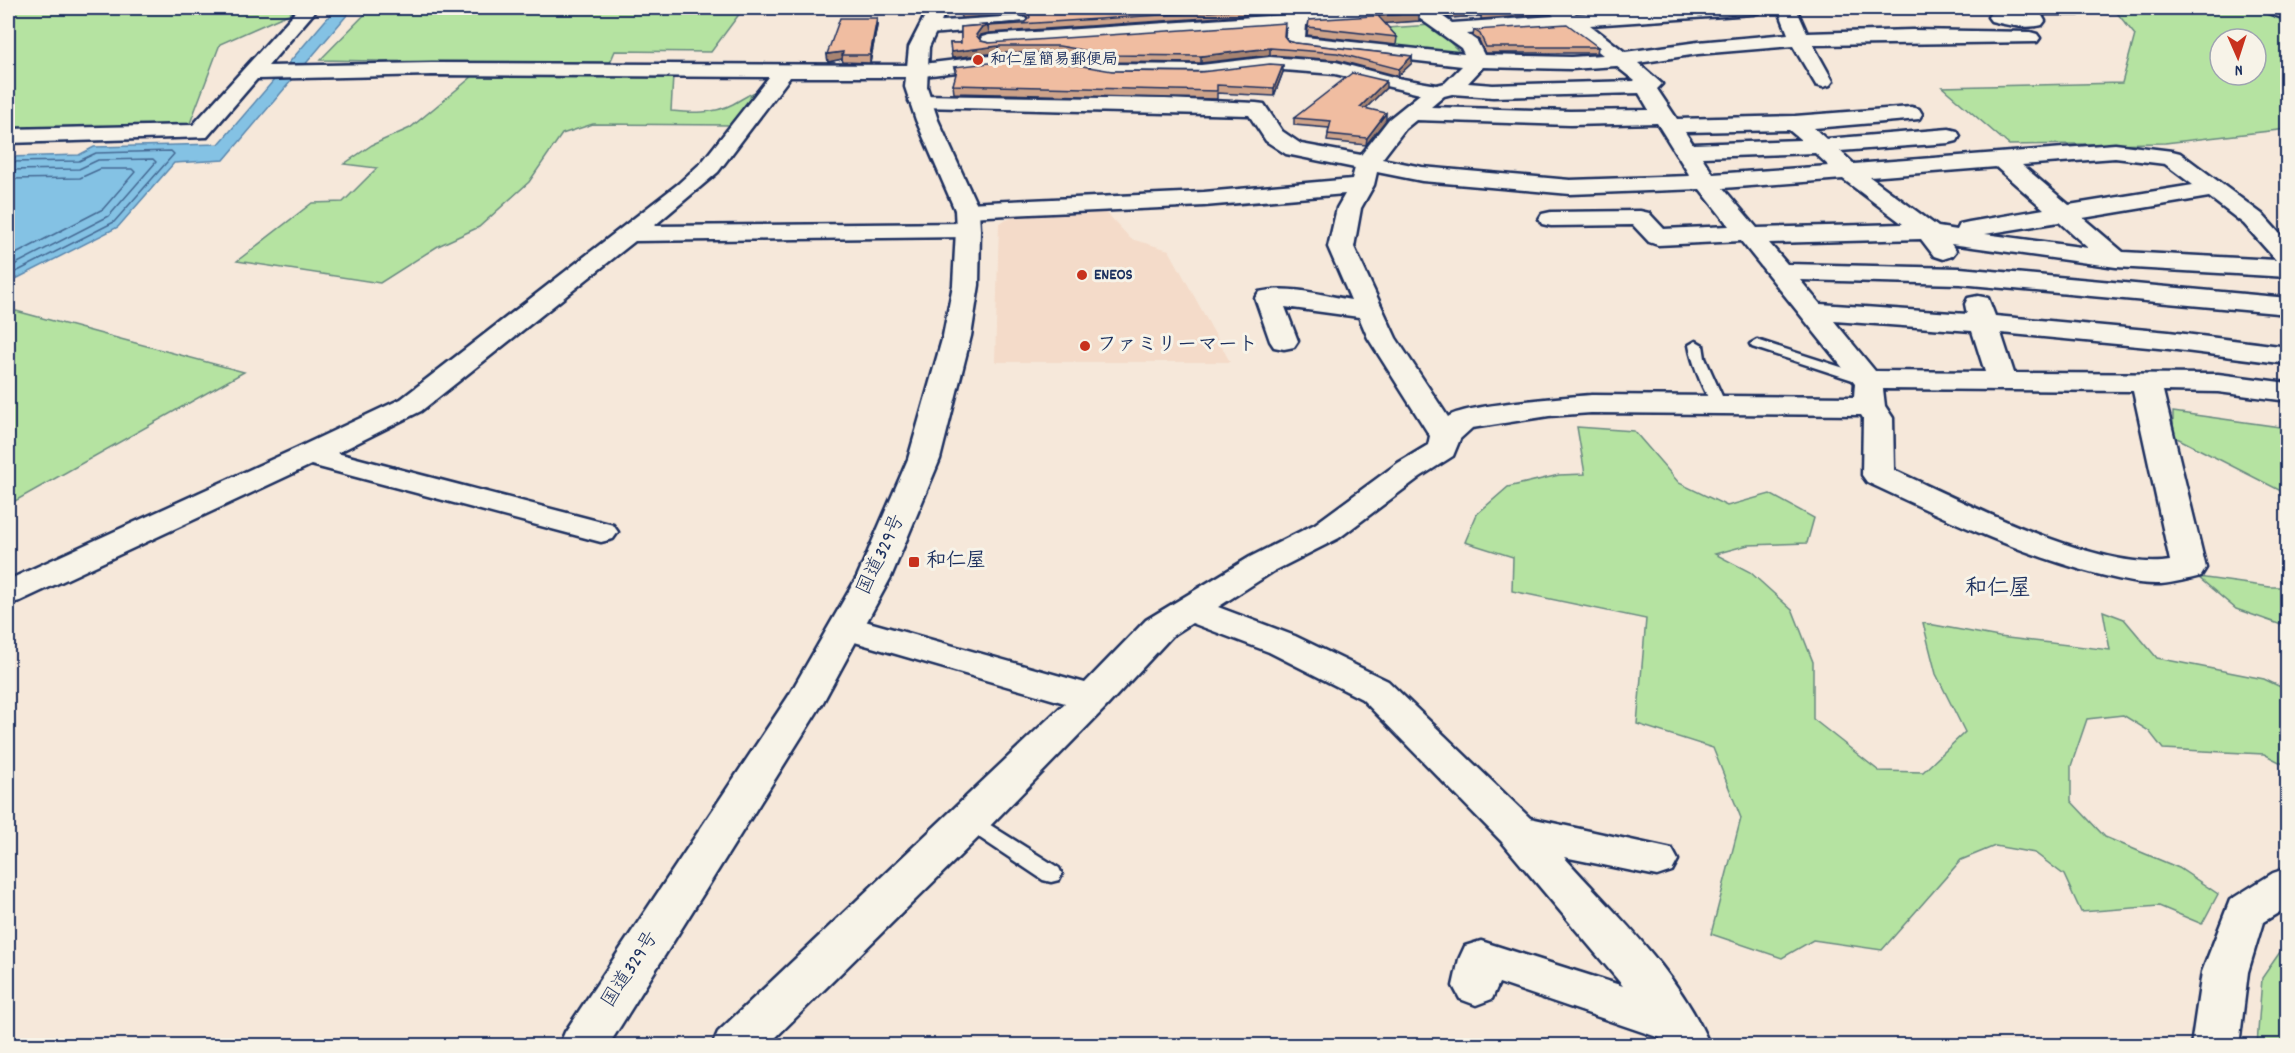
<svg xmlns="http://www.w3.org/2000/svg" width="2295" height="1053" viewBox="0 0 2295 1053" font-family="Dekko,'Klee One',sans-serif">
<rect width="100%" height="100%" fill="#f6e8da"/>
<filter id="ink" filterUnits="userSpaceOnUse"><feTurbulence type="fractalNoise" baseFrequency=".0167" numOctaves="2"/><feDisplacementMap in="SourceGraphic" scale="12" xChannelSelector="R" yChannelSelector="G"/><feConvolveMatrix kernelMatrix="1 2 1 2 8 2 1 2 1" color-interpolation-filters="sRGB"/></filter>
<g filter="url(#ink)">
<!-- built -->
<path fill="#f4dbc9" d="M1105,211L1131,239L1169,250L1230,362H995L999,223L1014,217Z"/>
<!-- green -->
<path fill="#b5e3a1" stroke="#688980" stroke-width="1.5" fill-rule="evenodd" d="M12,8H299L293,12L220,44L189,126L8,130V11Z
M371,8H752L743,9L711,52L615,51L609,65L320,60Z
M2113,8H2287V129L2165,143L2009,145L1942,87L2122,83L2135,35ZM2220,39H2256V75H2220Z
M1432,25L1464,56L1348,44L1342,31Z
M473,76H673L671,111C692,113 714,114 733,104C744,98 751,92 764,89L732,125L593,124L562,134L529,182L479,227L438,246L380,283L237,261L312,203L343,202L377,168L344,164L372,145L410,128Z
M16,311L244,372L8,505V316Z
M2173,412L2287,428V492H2283L2173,436Z
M1577,427L1634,431L1679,483L1727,506L1770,494L1814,518L1807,543L1748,545L1715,554L1750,572L1793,611L1813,662V719L1879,771L1923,772L1965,732L1936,674L1923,623L1999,637L2110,650L2103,611L2124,619L2157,658L2264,679L2287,690V766L2264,754L2163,749L2149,731L2123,715L2087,719L2071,766V801L2105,837L2179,868L2218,894L2202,924L2159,906L2081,912L2064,875L2035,853L1995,846L1961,860L1882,950L1813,940L1782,958L1711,934L1741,818L1713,748L1637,724L1646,619L1512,591L1513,557L1465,542L1477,514L1508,487L1559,475L1585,474Z
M2198,577L2270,587H2287V627L2236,609Z
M2287,942V1045H2257L2262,978Z"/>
<!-- water -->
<path fill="#84c2e4" stroke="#5a87ae" stroke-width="1.5" d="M336,8H353L224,160L174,163L118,227L8,283V157L79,155L94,147L219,144Z"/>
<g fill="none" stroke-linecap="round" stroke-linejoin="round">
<!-- shore -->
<path stroke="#456a94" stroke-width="1.5" d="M8,162L79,161L96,153L171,151L174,154L114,222L8,276
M8,170L79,169L98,160L153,159L156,162L109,216L8,268
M8,179L80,178L100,169H132L135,172L103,209L8,258"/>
<!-- service casing -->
<g stroke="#1b2f5e" stroke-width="5">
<path id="service" d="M1757,340L1872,377L1874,380L1872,383H1862L1752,347L1750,344Z
M1696,341L1703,345L1705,358L1726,405L1724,408L1719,409C1707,406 1691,358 1689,345Z
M969,813L976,816L1059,868L1062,874L1059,880L1051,882L1043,880L962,826L959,821L962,816Z"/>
</g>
<!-- minor casing -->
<g stroke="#1b2f5e" stroke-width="5">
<path id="minor" d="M299,8H318L268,66L432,63L915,65L998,55H1059L1112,64L1201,65L1270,57L1336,62L1397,78L1437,85L1445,83L1462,66L1295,47L1288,45L1285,41L1287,27L989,47L982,45L979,41L982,37L989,35L1284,15L1280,8H1298L1302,14L1403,8H1489L1487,12L1442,16L1452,23L1554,16L1547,8H1567L1576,14L1678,8H1762L1760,12L1753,14L1590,25L1625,52L1698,42L1788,34L1778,8H1796L1807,33L1912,30L2030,32L2037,34L2040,38L2037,42L1813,45L1833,81L1830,85L1823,87L1816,85L1793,46L1698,54L1638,63L1662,84L1657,89L1677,119L1795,116L1911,107L1919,109L1922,114L1919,119L1814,128L1826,139L1949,129L1957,131L1960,136L1957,141L1949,143L1840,151L1854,164L2115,144L2172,151L2180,153L2262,214L2288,243V277L2116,267L1951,244L1956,251L1952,256L1943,259L1934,256L1921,239L1769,243L1787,264L1960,268L2288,298V314L1960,284L1800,280L1820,304L1967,314L1965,304L1968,298L1978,296L1988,298L1995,316L2169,332L2288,347V364L2169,349L2001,333L2014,373L2218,374L2288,383V401L2218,392L2163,391L2206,568L2201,576C2188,579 2174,583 2161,584C2140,585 2117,579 2097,574C2017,553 1942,517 1867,482L1862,475L1863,418L1861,415L1591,413L1549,416L1472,428L1460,439L1453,456L1420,477L1339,538L1274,571L1218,607L1295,636L1388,681L1530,818L1672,849L1678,860L1672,871L1657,876L1564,857C1616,915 1680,973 1710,1046H1663L1660,1038L1499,983L1492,999L1476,1005L1460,999L1453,986L1459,959L1465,946L1481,941L1623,986L1502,842L1362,699L1269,652L1192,623L1172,636L1106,707L984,832L767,1046H712L718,1032L1065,703L834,636L829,628L834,620L847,616L1085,683L1146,620L1250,557L1315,524L1398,463L1428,445L1430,436L1368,338L1359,317L1285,307L1298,341L1294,347L1284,349L1274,347L1270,341L1255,298L1259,292C1288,285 1322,295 1351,300L1328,247L1337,208L1345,194L1204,206L967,217L958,215L955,210L958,205L967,203L1204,192L1352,179L1355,168L1286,154L1266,141L1249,115L920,107L912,106L909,101L912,96L920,95L1165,99L1256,103L1264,104L1282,131L1301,144L1361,155L1389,119L1420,94L1335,74L1270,69L1201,77L1112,76L1059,67H998L915,77H790L718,172L654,226L968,223L977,225L980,230L977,235L968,237L635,241L421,411L337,453L613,525L618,532L613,539L601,542L311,465L20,601L8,604V580L297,448L401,399L678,184L702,162L769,77L432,75L257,79L207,137L8,143V129L193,125ZM1419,18L1461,48L1464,54L1305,37L1306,25ZM1567,27L1603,55L1571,57L1484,55L1477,41L1467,34ZM1616,66L1635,81L1493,85L1468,83L1483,67L1571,69ZM1639,93L1649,110L1570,111L1431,107L1444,96L1452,94L1493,97ZM1416,120L1570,125L1657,123L1690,176L1570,180L1422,167L1382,159L1405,129ZM1789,130L1801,140L1693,144L1685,132ZM1815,153L1829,166L1713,174L1702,157ZM2115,158L2165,164L2193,185L2069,205L2022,165ZM1996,167L2044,209L1969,222L1960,224L1957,230L1938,227L1870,177ZM1377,172L1422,181L1570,194L1700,189L1729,226L1664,229L1649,213L1640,211L1551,212L1542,214L1539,219L1542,224L1551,226L1633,225L1649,242L1658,245L1741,241L1855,383L1854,397L1591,395C1567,397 1462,405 1448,417L1396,338L1354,247L1361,208L1374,185ZM1843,179L1903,224L1757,228L1723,188ZM2209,197L2244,224L2276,260L2123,252L2083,218ZM2059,222L2088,248L1985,234ZM1834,321L1972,331L1985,372L1875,371ZM1883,389L2133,391L2170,561C2101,573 1959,500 1894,470L1893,418L1885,406Z
M2020,8H2080L2081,10L2079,14H2041L2045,21L2042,25C2027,29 2006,25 1991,21L1988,17L1991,13L1998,11L2022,14Z
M2263,8H2288V20L2265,12Z
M1018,16L1025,18L1028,22L1025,26L929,34L922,32L919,28L922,24L929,22Z
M2288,868V907L2263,922L2248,972L2239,1046H2191L2202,972L2230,900L2273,873Z"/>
</g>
<!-- trunk casing -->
<g stroke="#1b2f5e" stroke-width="5">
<path id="trunk" d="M929,8H947L929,47L927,87L938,120L979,210L980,230L979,285L971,336L940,459L891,577L822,704L608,1046H559L565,1032L788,697L857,577L908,459L943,336L953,285L956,230L955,210L916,120L905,87L909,47Z"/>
</g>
<!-- service -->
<use href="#service" fill="#f7f3e8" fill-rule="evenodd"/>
<!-- minor -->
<use href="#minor" fill="#f7f3e8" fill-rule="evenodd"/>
<!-- trunk -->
<use href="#trunk" fill="#f7f3e8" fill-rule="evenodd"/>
</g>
<!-- wall -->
<path fill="#cea38a" stroke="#1b2f5e" stroke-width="1.5" d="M960,8H1281L1280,13L989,33L981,35L979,38L981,41L989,43L1284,36L1288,41L1295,43L1412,56V63L1398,76L1337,60L1270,55L1201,63L1112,62L1059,53H998L952,58L950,43H961V27L1025,22L1028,19L1027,17L1018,14L961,18Z
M1300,8H1373L1303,12Z
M1550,8L1549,14L1481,19V16L1449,18L1450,12Z
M877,18V26L870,63L843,62L842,59L828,62L827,54Z
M1309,20L1419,21L1384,23L1397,37L1396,45L1307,35Z
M1474,30L1598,47L1597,53H1485L1479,40L1473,36Z
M954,67L1112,71L1283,72L1274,96L1217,93V99L954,93L953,85L956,76Z
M1386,88L1366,108L1386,120L1366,145L1327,141L1329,128L1294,125V118Z"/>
<!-- shaded-wall -->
<path fill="#a88471" stroke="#1b2f5e" stroke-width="1.5" d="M1484,9L1481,12V16L1449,18L1450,12Z
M1419,13V21L1377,24L1378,16Z
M877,18V26L870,63V55Z
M988,26L989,33L981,35L977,41L976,35L981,28Z
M998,46V53L952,58L951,52Z
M1270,48V55L1201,63V56Z
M843,52L842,59L828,62L827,54Z
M1412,56V63L1398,76L1399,69Z
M1283,65V72L1274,96V88Z
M1386,81V88L1360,114V107Z
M1386,113V120L1366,145L1367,138Z"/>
<!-- building -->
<path fill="#f0bda1" stroke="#1b2f5e" stroke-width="1.5" d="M960,8H1018L960,11Z
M1018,8H1269L988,26L981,28L976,35L981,41L989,43L1285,23L1284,36L1288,41L1295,43L1412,56L1399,69L1337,53L1270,48L1201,56L1112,55L1059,46H998L951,52L950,43H961V27L1025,22L1030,17L1027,10Z
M1488,8H1550L1481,12L1484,9L1450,12Z
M1419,13L1378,16L1397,37L1308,27L1309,20Z
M840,18H877L870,55H842L843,52L827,54Z
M1567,24L1598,47H1486L1480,34L1474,30Z
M998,62H1059L1112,71L1201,72L1270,64L1283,65L1274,88L1217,85V91L953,85L957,70L954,67Z
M1352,73L1386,81L1360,107L1386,113L1367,138L1328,134L1331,121L1294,118Z"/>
</g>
<!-- markers -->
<g fill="#c8321e" stroke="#f7f3e8" stroke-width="2">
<circle cx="978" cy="60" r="6"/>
<circle cx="1082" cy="275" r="6"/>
<circle cx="1085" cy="346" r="6"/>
<rect x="908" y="556" width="12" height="12" rx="3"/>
</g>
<g text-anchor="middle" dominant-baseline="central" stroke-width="6" stroke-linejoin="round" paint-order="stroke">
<!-- far-poi labels -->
<g font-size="16" font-weight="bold" fill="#1b2f5e" stroke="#f7f3e8" text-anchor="start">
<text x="990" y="60">和仁屋簡易郵便局</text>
<text x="1094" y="275">ENEOS</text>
</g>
<!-- poi labels -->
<g font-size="20" font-weight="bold" fill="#1b2f5e" stroke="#f7f3e8" text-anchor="start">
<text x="1097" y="346">ファミリーマート</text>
<text x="926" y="562">和仁屋</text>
</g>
<!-- street labels -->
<g font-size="20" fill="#1b2f5e" stroke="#f7f3e8">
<text transform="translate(882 555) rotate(-65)">国道329号</text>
<text transform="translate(631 970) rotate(-57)">国道329号</text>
</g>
<!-- quarter labels -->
<g font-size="22" font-weight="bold" fill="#1b2f5e" stroke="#f7f3e8">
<text x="1998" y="589">和仁屋</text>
</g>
</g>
<!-- margin -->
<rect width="2295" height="1053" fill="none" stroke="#f7f3e8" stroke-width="30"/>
<rect x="15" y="15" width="2265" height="1023" fill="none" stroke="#1b2f5e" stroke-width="2" filter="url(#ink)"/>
<!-- north arrow -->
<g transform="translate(2238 57) rotate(177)"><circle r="28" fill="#f7f3e8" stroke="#9fa5b1" stroke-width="1.5"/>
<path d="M0-4.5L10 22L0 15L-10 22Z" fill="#c8321e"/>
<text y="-9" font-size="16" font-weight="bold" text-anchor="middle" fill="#1b2f5e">N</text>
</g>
</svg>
